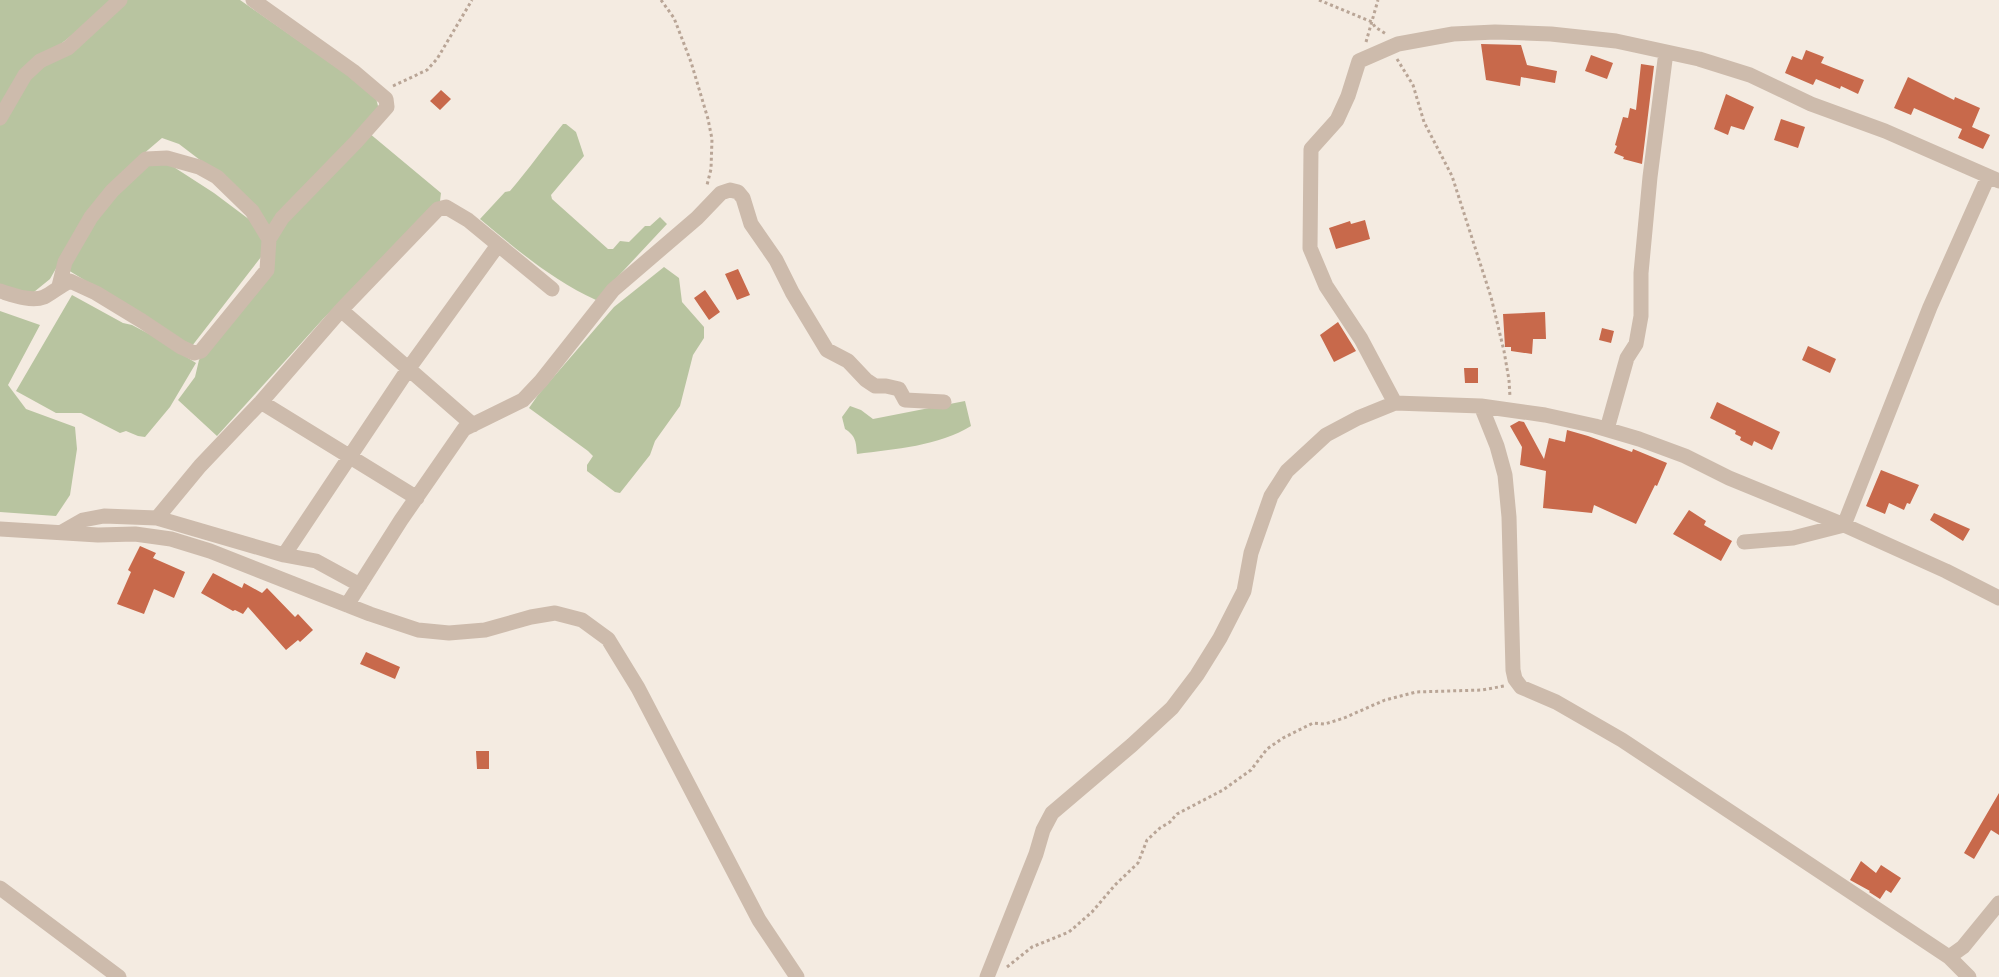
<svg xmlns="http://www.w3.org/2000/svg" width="1999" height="977" viewBox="0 0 1999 977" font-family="'Sofia Sans Condensed',sans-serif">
<rect width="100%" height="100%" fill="#f4ebe1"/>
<!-- green -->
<path fill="#b8c4a0" d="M0,0H116L47,55L0,111Z
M125,0H240L375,94L379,110L269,226L200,160L179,144L162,138L128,167L66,251L50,279L29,296L0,285V123L23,83Z
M563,124H566L576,132L584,156L551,195L552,199L608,249H613L620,241L629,242L645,226H650L660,217L667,224L596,300C552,280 516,249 480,219L505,192L510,191C529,169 545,146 563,124Z
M369,133L441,193L440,201L323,319L217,436L178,400L195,377L199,360L212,340L270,272L272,238Z
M151,162H166L214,193L250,220L263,234L261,257L192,346L68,270L99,213Z
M664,267L679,278L682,302L704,327V338L693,355L680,406L655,441L650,455L620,493L615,492L587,471V465L593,456L588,451L529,408L538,395L614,307Z
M72,295L123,323L132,325L153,336L196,363L170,407L145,437L138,436L126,431L120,433L81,413H56L16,391Z
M0,311L40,325L8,385L26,409L75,427L77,449L70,495L56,516L0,512Z
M965,401L971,426C939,446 895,449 857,454C856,442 856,436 845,429L842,417L850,406L861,410L873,419Z"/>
<!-- building -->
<path fill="#c8694b" d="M1481,44L1521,45L1527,65L1557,71L1555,83L1521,77L1520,86L1486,80Z
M1806,50L1824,57L1821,63L1864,80L1858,94L1841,86L1840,89L1816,79L1813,85L1785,73L1792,56L1802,60Z
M1591,55L1613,63L1607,79L1585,71Z
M1641,64L1654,66L1642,164L1623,159L1624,157L1614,153L1617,146L1615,145L1623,117L1628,118L1630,108L1636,110Z
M1908,77L1954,100L1955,97L1980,108L1972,127L1990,135L1983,149L1958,138L1962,129L1914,108L1911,115L1894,108Z
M441,90L451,99L440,110L430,101Z
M1726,94L1754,107L1744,130L1731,126L1728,135L1714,129Z
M1781,119L1805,127L1798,148L1774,140Z
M1365,220L1370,239L1336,249L1329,228L1350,221L1351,224Z
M738,269L750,295L737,300L725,274Z
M705,290L720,312L709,320L694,298Z
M1545,312L1546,339H1533L1532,354L1511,351V347H1505L1503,314Z
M1338,322L1356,351L1334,362L1320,335Z
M1602,328L1614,331L1611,343L1599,340Z
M1808,346L1836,359L1830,373L1802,360Z
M1464,368H1478V383H1465Z
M1717,402L1780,432L1772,450L1754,441L1752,446L1740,440L1741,437L1735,434L1736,431L1710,418Z
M1519,421L1524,422L1544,459L1549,438L1565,442L1567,430L1588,436L1632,452L1633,449L1667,463L1657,486L1655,485L1636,524L1594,505L1592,513L1543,508L1546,471L1520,465L1522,447L1510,426Z
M1881,470L1919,485L1910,504L1907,503L1904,510L1889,503L1885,514L1866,506Z
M1689,510L1706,521L1704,525L1732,541L1721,561L1673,534Z
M1934,513L1970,529L1963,541L1930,520Z
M140,546L156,553L153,558L185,572L174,598L154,589L144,614L117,604L131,572L128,570Z
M213,573L242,588L244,583L262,593L267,588L295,617L298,614L313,630L300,642L298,640L286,650L248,607L243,614L235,610L233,611L201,593Z
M366,652L400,667L395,679L360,664Z
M476,751H489V769H477Z
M1999,793V835L1991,830L1974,859L1964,853Z
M1861,861L1876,873L1881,865L1901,878L1891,893L1886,890L1880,899L1869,892L1870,891L1850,880Z"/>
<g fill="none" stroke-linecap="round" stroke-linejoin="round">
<!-- path -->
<path stroke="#b9a596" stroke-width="3" stroke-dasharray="3 3" stroke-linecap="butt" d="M661,0L674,18L691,62L708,119L712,139L711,169L707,185
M1319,0L1372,22L1375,27L1386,34
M1366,42L1378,0
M1397,59L1413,85L1424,122L1452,176L1491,297L1504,351L1509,380L1510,397
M393,86L427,70L437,59L472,0
M1007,967L1032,947L1069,932L1092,912L1115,885L1138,863L1147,840L1160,828L1170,822L1177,814L1223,790L1251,770L1267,749L1283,738L1313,723L1325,724L1344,718L1385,700L1416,692L1482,690L1504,686"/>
<!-- minor -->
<path stroke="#cdbbac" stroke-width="15" d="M0,118L25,75L40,61L68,48L120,0
M59,286L65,262L91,217L112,191L146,159L167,158L199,167L217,177L252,211L269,239
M0,291C13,295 31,302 44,297C52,293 60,286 70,281L96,293L142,321L181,347L194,353L201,351L267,270L269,239L282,218L356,142L387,107L386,99L353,71L253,0
M341,310L473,425
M261,402L417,498
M1395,403L1361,339L1326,286L1310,248L1311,149L1337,120L1348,96L1359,61L1398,44L1453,34L1495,32L1551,34L1616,41L1699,59L1750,75L1811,104L1885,131L1999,181
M1481,406L1497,446L1505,475L1509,517L1513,670L1515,679L1521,687L1556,702L1622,740L1949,957L1969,977
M1607,429L1627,358L1636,344L1641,316V273L1650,177L1666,52
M157,518L200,466L261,402L341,310L438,209L446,207L468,220L552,289
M0,529L98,535L135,534L171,539L210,551L370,614L418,630L449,633L485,630L531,617L555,613L582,620L608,639L638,688L759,920L797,977
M62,532L83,520L104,516L157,518L284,555L316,561L360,585
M1744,542L1793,538L1844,525L1930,307L1988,177
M284,555L409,368L498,245
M347,605L401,520L464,429L523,400L541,381L613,290L697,218L721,193L730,190L738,192L743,198L751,224L776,260L792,292L827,350L848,361L866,380L875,386H886L899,389L905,400L944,402
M0,888L119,977
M1949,957L1963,947L1999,903
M987,977L1036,854L1043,830L1052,813L1132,745L1172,708L1197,675L1220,638L1244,591L1251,553L1271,496L1287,471L1326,435L1358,418L1395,403L1481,406L1545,415L1595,426L1639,439L1685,456L1729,478L1844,525L1946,571L1999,598"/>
</g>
</svg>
